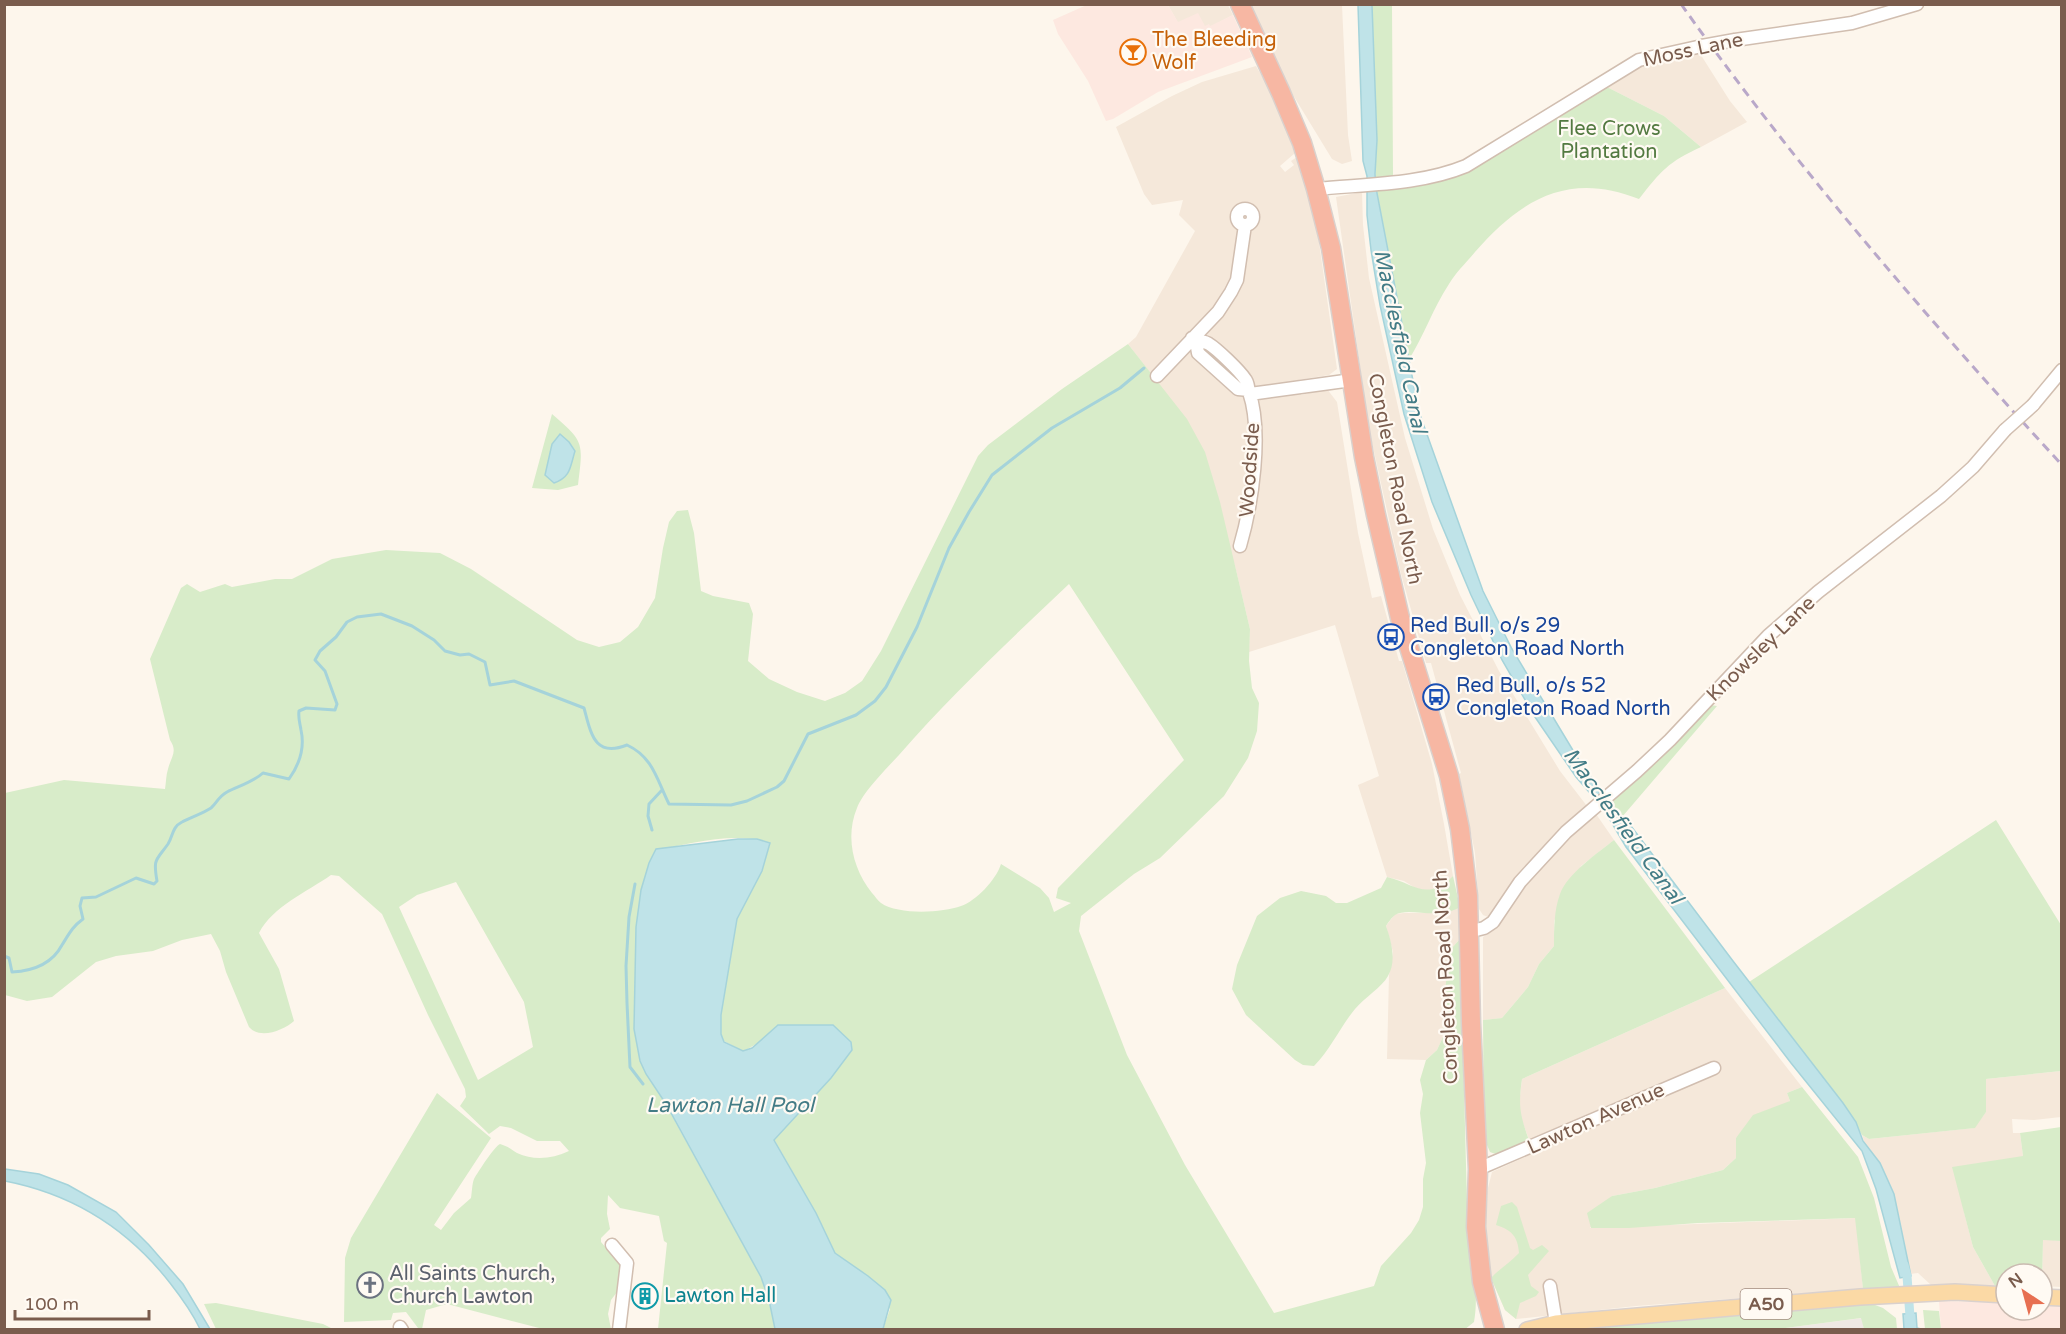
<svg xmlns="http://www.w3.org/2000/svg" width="2066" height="1334" viewBox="0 0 2066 1334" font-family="'Varela Round',sans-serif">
<rect width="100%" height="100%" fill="#fdf6ec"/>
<!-- residential -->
<path fill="#f5e8da" d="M1168,5H1228L1233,15L1210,27L1178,23Z
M1251,5H1342L1348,135L1352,161L1342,164L1332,159L1293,95Z
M1699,52L1730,101L1747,122L1701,147L1664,116L1605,86L1647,64Z
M1256,66L1270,90L1295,153L1280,166L1285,172L1294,165L1291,161L1297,157L1316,221L1337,369L1329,375L1298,380L1301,395L1327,389L1337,402L1358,533L1372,598L1381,596L1399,661H1402L1432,764L1444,824L1453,876L1443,885L1433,890L1420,891L1404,881L1387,877L1358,785L1379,776L1335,625L1249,652L1250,629L1235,566L1159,384L1128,344L1136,337L1195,231L1179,215L1183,200L1152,205L1144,194L1116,127L1172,96L1202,82Z
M1362,192L1363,225L1369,278L1405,438L1433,529L1460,595L1499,671L1560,771L1587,806L1596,814L1614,840L1581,866L1554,921V946L1539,964L1528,987L1502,1018L1483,1020V937L1499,927L1495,914L1488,917L1483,915L1479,909L1475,853L1459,774L1461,773L1431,663H1426L1401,574L1369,429L1336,197Z
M1460,907V939L1450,950L1444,998L1443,1037L1437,1050L1426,1060L1387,1059L1389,975L1393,952L1386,926L1395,914L1404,913H1427Z
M1725,988L1802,1087L1787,1093L1790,1101L1736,1138V1158L1723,1170L1655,1188L1612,1196L1590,1228L1856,1218L1863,1289L1636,1306L1516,1319L1505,1310L1491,1278L1485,1236L1487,1192L1492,1172L1534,1153L1521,1118L1519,1104L1522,1079Z
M2061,1071V1117L2034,1120L2012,1119L2013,1133H2020L2023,1156L1964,1212L1973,1247L1995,1286L1931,1285L1918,1273L1910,1274L1894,1194L1880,1163L1866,1147L1862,1135L1869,1139L1974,1128L1986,1112V1079Z
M2043,1239L2061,1241V1287L2042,1286Z"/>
<!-- commercial -->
<path fill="#fde8e0" d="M1089,4L1168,5L1178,22L1198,13L1205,26L1209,24L1210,26L1233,15L1252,57L1158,92L1113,119L1106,121L1088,81L1058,34L1053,20Z
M1939,1301L2006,1302V1310H2042V1303H2054L2061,1306V1329H1941Z"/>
<!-- industrial -->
<path fill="#efe9e4" d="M1862,1318L1864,1329L1770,1330Z"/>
<!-- green -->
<path fill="#d8ecc9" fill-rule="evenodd" d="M1372,5H1392L1393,176L1375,179L1377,140Z
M1605,86L1664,116L1701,147C1668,162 1661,171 1639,199C1569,171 1521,199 1475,252C1467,262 1456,272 1449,284C1433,308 1424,336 1408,361L1376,188L1442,178Z
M1128,344L1187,419L1205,452L1220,502L1250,629L1249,661L1252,688L1259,703L1257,731L1248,758L1224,796L1160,858L1134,874L1081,916L1079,931L1127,1055L1185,1165L1274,1313L1374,1286L1381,1266L1411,1233L1419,1220L1423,1207V1179L1426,1163L1420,1113L1423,1094L1420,1080L1426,1060L1437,1050L1443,1037L1444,998L1450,950L1460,939L1468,1240C1473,1267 1479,1294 1474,1322L1464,1330L883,1329L890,1309L868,1276L835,1253L816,1213L774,1139L831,1078L852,1050L851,1042L833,1025C808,1024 787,1030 764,1040C756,1043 751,1048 743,1051L724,1041L721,1035V1015L737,919L762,871L770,844C740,830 688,844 656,850L636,956L634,1029L640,1061L646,1074L661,1096L761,1277L769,1300L775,1329H658L667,1243L664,1241L659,1216L620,1208L608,1195L607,1214L610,1229L601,1238V1242L621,1265L617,1292L611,1300L608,1314L611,1329H543L447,1304L426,1310L422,1329L418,1328L406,1312L393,1313L391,1320L344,1322L345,1258L351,1238L437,1093L491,1138L434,1225L441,1230L454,1213L471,1198C472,1192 472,1184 474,1179C478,1172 494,1147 500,1144C507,1146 511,1149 517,1153C534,1161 552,1159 569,1151L560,1141H537L511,1128L500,1126L489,1134L460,1106L466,1097L465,1089L428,1015L382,914L339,876L331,875C307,892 273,906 259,933L279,969L294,1021C284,1030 260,1040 249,1027L226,972L220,951L211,934L182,940L153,951L116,956L96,962L52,997L27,1001L5,995V793L64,780L165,789C166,783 166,775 168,769C171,757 178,752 170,740L150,659L181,588L187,584L200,592L225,584L232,587L275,579H292L332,559L386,550L440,553L471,569L577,640L599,647L620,642L638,627L655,598L663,548L669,522L677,511L688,510L694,533L701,591L713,596L749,603L753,614L748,661L769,679L797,692L825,701L845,693L862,681L881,651L978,456L988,445L1062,389ZM1069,584L1184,760L1058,888L1056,898L1071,903L1054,912L1049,898L1040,888L1001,864C996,880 976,901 961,906C942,913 898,915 881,903C878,901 875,896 872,893C853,869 845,837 857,808C863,792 887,768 899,755C953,693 1010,640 1069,584ZM456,882L524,1002L533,1047L478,1080L399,907L417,895Z
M552,414C585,442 583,443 578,485L558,490L532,488Z
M1710,705L1717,706L1622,817L1606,804Z
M1996,820L2061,925V1071L1986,1079V1112L1975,1128L1869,1139L1862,1135L1843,1103L1749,982Z
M1614,840L1725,988L1522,1079C1518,1107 1520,1115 1530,1143C1518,1148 1502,1158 1490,1152L1484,1138L1483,1020L1502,1018L1528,987L1539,964L1554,946C1554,929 1554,910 1560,894C1567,874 1599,852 1614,840Z
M1453,876L1460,907C1438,921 1409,906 1395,915C1392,917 1388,923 1386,926C1391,940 1397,961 1388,976C1382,987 1364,998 1355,1009C1340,1027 1331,1049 1314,1066L1303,1065L1295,1060L1246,1015L1232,989L1237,965L1257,916L1280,898L1301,891L1326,896L1336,903H1347L1381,888L1387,877C1416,884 1426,902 1453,876Z
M1802,1087L1858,1157L1874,1198L1891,1267L1900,1288L1863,1289L1855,1218L1698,1223L1629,1228H1591L1587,1213L1612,1196L1655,1188L1723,1170L1736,1158V1138L1753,1115L1790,1101L1787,1093Z
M2061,1127V1241L2043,1240L2042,1286V1274H2006V1286H1995L1973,1247L1952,1167L2023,1156L2020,1133Z
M1512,1202L1517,1207L1530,1248L1533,1250L1542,1245L1549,1251L1528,1275L1531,1286L1539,1292L1536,1296L1520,1303L1516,1319L1505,1310L1491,1278C1500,1268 1510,1263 1519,1253C1518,1237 1512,1230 1496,1225L1501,1206Z
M1867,1302L1883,1308L1896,1318L1897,1329H1864L1861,1318L1770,1330H1571Z
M216,1303L323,1324L333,1329H216L204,1304Z
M1923,1310L1939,1311L1941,1329H1925Z"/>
<!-- water -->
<path fill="#bfe3e8" stroke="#a5d3da" stroke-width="1.5" d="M1358,5H1372L1377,140L1375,174L1376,188L1419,412L1483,591L1512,649L1577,757L1598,787L1600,796L1606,804L1628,822L1733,961L1843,1103L1856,1122L1863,1141L1880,1163L1894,1194L1911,1276L1900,1278L1876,1189L1862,1151L1791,1063L1626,847L1603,808L1576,777L1535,717L1502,660L1471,595L1432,502L1404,414L1380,305L1371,250L1367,215V176L1363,161Z
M560,434L569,442L575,451C570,467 571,477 554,483L545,475L552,444Z
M738,839H757L770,843L762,871L737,919L721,1015V1034L724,1042L743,1051L752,1048L778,1025H833L851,1042L852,1050L831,1078L774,1140L816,1213L835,1253L868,1276L885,1290L891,1300L883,1329H775L769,1300L761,1277L666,1104L646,1074L640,1061L634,1029L636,927L641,890L649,863L656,849Z
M5,1169L39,1174L68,1185L116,1212L149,1245L183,1284L210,1329H200C192,1312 181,1297 170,1283C128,1229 72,1194 5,1181Z
M1916,1313L1917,1328L1921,1329H1904L1903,1314Z"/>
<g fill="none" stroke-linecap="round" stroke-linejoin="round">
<!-- stream -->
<path stroke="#a5d3da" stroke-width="3" d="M652,830L648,816L649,804L662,790
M635,884L629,917L626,966L627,1003L630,1067L643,1084
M4,956L9,958L12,972C32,971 52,964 62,945C69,934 72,927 83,919L80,906L82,898L96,897L136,878L154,884L157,881C153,858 156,861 168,844C173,836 172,827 182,822C191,817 202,814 211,808C217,803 218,797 227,792C239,786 253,782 263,773L289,779C299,765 305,748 301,730C300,723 298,719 299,711L306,708L335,710L337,704L325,671L315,660L320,651L336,637L347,622L357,617L381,614L412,626L434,640L445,651L460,655L469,654L485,662L490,685L514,681L584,708C591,733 594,758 627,745C653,757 657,780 669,804L731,805L747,801L777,787L784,781L808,734L856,715L875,701L886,687L917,627L949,548L969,512L992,475L1052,428L1120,388L1144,368"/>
<!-- canal -->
<path stroke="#bfe3e8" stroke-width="9" d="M1904,1265L1907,1276L1911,1330"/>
<!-- minor casing -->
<g stroke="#d1beb0" stroke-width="15">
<path id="minor" d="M1735,40L1852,23L1917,4
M1316,189C1366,184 1420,185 1466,166L1639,60L1702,46
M1237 217a8 8 0 1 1 16 0a8 8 0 1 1-16 0Z
M1192,338C1197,342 1203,340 1209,344C1217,349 1239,370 1245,379C1248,382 1248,387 1249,392C1263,432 1252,505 1240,546
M1196,341L1198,353L1238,389L1249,390
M1157,376L1218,312L1231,292L1237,280L1245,225
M1250,394L1352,380
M2033,405L2062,370
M1468,932L1484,928L1493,922L1520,882L1566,832L1637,771L1670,740L1768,636L1818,592L1941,496L1973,467L2005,430
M1478,1169L1714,1068
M612,1245L627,1263L619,1330
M1550,1286L1556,1323
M400,1327L402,1330"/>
</g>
<!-- major casing -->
<g stroke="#dad1cd" stroke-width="18">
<path id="major" d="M2042,1297L2062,1298
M1527,1330L1556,1323L1860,1297L1955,1292L2006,1295"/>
</g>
<!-- highway casing -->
<g stroke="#dad1cd" stroke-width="21">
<path id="highway" d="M1240,4L1281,93L1302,143L1316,189L1331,248L1364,457L1376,515L1400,618L1449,776L1460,829L1468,896L1471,1023L1478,1169L1476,1227L1482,1282L1495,1330"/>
</g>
<!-- minor -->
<use href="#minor" stroke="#fff" stroke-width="12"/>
<!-- major -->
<use href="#major" stroke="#fbd9a5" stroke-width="15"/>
<!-- highway -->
<use href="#highway" stroke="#f7b7a3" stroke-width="18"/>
<!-- rail -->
<path stroke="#b9a8c9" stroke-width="3" stroke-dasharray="9 6" stroke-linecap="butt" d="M1681,4C1797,168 1927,318 2062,465"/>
<!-- minor-bridge casing -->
<g stroke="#d1beb0" stroke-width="15" stroke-linecap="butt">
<path id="minor-bridge" d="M1702,46L1735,40
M2005,430L2033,405"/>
</g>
<!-- minor-bridge -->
<use href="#minor-bridge" stroke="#fff" stroke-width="12"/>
</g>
<!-- icons -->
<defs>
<g id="bar-ring" transform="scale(1.35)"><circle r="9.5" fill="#fffaf3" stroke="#e8710a" stroke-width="1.5"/><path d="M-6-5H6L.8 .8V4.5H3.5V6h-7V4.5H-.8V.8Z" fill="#e8710a"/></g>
<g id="bus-ring" transform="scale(1.35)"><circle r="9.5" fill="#fffaf3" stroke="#1a4fb4" stroke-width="1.5"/><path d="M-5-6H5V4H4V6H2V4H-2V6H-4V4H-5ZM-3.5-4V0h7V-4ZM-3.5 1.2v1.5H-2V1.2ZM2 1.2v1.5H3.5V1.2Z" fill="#1a4fb4"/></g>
<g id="church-ring" transform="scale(1.35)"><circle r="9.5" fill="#fffaf3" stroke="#6b7280" stroke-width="1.5"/><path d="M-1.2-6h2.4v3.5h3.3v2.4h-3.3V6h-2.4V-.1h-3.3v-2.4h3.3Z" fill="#6b7280"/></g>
<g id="building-ring" transform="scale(1.35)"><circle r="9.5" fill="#fffaf3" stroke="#0f9aa8" stroke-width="1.5"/><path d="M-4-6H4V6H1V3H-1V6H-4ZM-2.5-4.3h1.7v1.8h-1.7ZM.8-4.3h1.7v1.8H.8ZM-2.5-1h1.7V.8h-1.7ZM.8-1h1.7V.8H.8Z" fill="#0f9aa8"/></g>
</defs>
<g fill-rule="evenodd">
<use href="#bar-ring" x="1133" y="52"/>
<use href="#bus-ring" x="1391" y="637"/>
<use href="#bus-ring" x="1436" y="697"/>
<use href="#church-ring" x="370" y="1285"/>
<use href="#building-ring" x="645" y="1296"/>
</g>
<g text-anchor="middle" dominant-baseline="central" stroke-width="4.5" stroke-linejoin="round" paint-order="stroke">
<!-- shield labels -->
<rect fill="#fffaf3" stroke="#a28b7f" stroke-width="1.5" x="1740.5" y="1289" width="51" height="30" rx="4.5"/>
<g font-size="18" font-weight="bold" fill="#7a5c4d">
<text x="1766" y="1304">A50</text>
</g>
<!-- food labels -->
<g font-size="20" fill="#c56008" stroke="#fffaf3" text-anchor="start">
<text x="1152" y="40">The Bleeding<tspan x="1152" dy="23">Wolf</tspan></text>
</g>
<!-- street labels -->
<g font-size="20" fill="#7a5c4d" stroke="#fffaf3">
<text transform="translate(1693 50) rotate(-12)">Moss Lane</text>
<text transform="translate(1250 470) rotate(-86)">Woodside</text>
<text transform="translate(1395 479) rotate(79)">Congleton Road North</text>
<text transform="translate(1761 649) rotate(-44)">Knowsley Lane</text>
<text transform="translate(1446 977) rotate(-93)">Congleton Road North</text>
<text transform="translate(1596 1119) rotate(-24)">Lawton Avenue</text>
</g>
<!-- park labels -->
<g font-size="20" fill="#537a41" stroke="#fffaf3">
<text x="1609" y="129">Flee Crows<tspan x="1609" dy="23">Plantation</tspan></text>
</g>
<!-- transit labels -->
<g font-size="20" fill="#164399" stroke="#fffaf3" text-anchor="start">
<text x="1410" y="626">Red Bull, o/s 29<tspan x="1410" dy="23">Congleton Road North</tspan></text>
<text x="1456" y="686">Red Bull, o/s 52<tspan x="1456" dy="23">Congleton Road North</tspan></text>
</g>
<!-- worship labels -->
<g font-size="20" fill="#5b616d" stroke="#fffaf3" text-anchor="start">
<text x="389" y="1274">All Saints Church,<tspan x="389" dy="23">Church Lawton</tspan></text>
</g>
<!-- culture labels -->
<g font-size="20" fill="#0d838f" stroke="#fffaf3" text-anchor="start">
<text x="664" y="1296">Lawton Hall</text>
</g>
<!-- water labels -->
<g font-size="21" font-style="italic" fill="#437c86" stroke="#fffaf3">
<text transform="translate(1400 341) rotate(78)">Macclesfield Canal</text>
<text transform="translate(1623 826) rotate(54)">Macclesfield Canal</text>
<text x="730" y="1105">Lawton Hall Pool</text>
</g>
</g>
<!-- border -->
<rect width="2066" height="1334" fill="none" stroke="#7a5c4d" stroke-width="12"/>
<!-- north arrow -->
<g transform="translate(2024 1292) rotate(324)"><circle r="28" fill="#fffaf3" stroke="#cabbb1" stroke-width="1.5"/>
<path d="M0-4.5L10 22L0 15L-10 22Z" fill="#e76f51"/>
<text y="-9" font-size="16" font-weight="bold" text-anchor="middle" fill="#7a5c4d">N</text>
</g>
<!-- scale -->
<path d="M15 1310v9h134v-9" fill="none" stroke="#7a5c4d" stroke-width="3"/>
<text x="24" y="1310" font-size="18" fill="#7a5c4d" stroke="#fffaf3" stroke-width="4.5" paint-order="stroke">100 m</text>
</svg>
